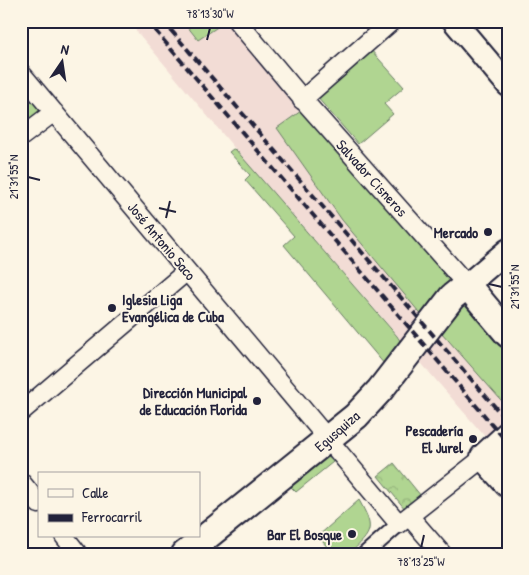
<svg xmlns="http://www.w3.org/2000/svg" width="529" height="575" viewBox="0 0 529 575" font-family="'Patrick Hand',sans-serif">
<defs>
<pattern id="park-crowns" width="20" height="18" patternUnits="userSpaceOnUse" patternTransform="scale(1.25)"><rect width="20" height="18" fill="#b0d591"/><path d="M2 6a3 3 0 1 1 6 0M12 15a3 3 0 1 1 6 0" fill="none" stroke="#97b77e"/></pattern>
</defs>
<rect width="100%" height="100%" fill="#fcf5e5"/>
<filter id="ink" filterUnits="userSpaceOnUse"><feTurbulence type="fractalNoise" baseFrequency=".02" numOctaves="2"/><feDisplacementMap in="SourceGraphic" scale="10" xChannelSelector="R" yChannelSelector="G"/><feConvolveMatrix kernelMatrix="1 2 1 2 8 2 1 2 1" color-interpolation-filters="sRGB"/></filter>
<g filter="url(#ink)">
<!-- built -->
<path fill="#f2dcd5" d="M128,21H183L198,40L225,22L301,111L410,232L508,348V463L236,150Z"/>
<!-- grass -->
<path fill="#b0d591" stroke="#697c66" d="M183,21H225V22L198,40Z
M370,49L404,87L384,104L393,114L358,144L316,96Z
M21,73L54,112L21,137Z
M301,111L410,232L451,283L424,318L342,220L277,128Z
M233,149L236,150L397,336L402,344L385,365L284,245L294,236L245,180L250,175L229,152Z
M471,305L508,348V408L441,332L459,308Z
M327,456L333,462L296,492L289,485Z
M359,500C375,529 373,532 349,554H333L318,536Z"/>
<!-- park -->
<path fill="url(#park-crowns)" stroke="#697c66" d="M394,463L421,496L405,509L378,476Z"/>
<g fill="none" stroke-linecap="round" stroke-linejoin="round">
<!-- pedestrian casing -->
<g stroke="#22223b" stroke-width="18">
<path id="pedestrian" d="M365,554L399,524"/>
</g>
<!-- minor casing -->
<g stroke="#22223b" stroke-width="21">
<path id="minor" d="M237,21L305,102L467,285
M21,73L399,524L484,457
M302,100L392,21
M21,137L54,112
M21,412L187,271
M21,482L39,504
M409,516L442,554
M64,536L78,554"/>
</g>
<!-- tertiary casing -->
<g stroke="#22223b" stroke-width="26">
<path id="tertiary" d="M454,21L508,85
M467,285L508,250"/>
</g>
<!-- secondary casing -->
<g stroke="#22223b" stroke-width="30">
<path id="secondary" d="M508,435L484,457L508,484
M185,554L356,416L380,390L452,297L467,285L508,334"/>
</g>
<!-- pedestrian -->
<use href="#pedestrian" stroke="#fcf5e5" stroke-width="14"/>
<!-- minor -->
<use href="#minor" stroke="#fcf5e5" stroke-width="18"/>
<!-- tertiary -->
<use href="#tertiary" stroke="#fcf5e5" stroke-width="22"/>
<!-- secondary -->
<use href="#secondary" stroke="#fcf5e5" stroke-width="26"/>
<!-- rail -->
<path stroke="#22223b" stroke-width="4" stroke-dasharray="8 4" stroke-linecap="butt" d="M147,21L508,443
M163,21L508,422"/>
</g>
</g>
<!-- ticks -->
<path fill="none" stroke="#22223b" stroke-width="2" d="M207,40L210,28M28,177L40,180M159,208L176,212M166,218L170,201M489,284L502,287M421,548L424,535"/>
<!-- markers -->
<g fill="#22223b" stroke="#fcf5e5" stroke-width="2">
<circle cx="488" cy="232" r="5"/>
<circle cx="112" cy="308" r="5"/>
<circle cx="257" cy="401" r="5"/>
<circle cx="473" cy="439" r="5"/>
<circle cx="352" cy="534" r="5"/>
</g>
<g text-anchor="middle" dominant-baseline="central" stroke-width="4" stroke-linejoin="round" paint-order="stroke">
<!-- street labels -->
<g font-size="15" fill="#22223b" stroke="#fcf5e5">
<text transform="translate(372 178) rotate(48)">Salvador Cisneros</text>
<text transform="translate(162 241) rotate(50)">José Antonio Saco</text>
<text transform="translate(337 431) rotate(-41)">Egusquiza</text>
</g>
<!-- poi labels -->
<g font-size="15" font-weight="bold" fill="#22223b" stroke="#fcf5e5" text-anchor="end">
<text x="478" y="232">Mercado</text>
<text x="122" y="299" text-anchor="start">Iglesia Liga<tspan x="122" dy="17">Evangélica de Cuba</tspan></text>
<text x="247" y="392">Dirección Municipal<tspan x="247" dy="17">de Educación Florida</tspan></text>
<text x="463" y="430">Pescadería<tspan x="463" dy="17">El Jurel</tspan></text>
<text x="342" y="534">Bar El Bosque</text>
</g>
</g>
<!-- margin -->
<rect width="529" height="575" fill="none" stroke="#fcf5e5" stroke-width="55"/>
<!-- legend -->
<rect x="38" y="472" width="162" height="65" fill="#fcf5e5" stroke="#a5a1a1"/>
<rect x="48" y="489" width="25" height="8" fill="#fcf5e5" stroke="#a5a1a1"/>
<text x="82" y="498" font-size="15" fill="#22223b">Calle</text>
<rect x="48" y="514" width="25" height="8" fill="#22223b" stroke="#a5a1a1"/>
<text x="82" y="522" font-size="15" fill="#22223b">Ferrocarril</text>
<!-- north arrow -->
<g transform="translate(62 62) rotate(13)" stroke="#fcf5e5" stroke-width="4" paint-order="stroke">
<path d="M0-4L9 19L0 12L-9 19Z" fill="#22223b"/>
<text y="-8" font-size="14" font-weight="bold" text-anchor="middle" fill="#22223b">N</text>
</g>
<rect x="28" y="28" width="474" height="520" fill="none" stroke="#22223b" stroke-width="2"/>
<g font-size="12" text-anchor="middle" fill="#22223b">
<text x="210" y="18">78°13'30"W</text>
<text transform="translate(14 177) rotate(-90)" y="4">21°31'55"N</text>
<text transform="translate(515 287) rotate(-90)" y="4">21°31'55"N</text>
<text x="421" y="566">78°13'25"W</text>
</g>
</svg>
